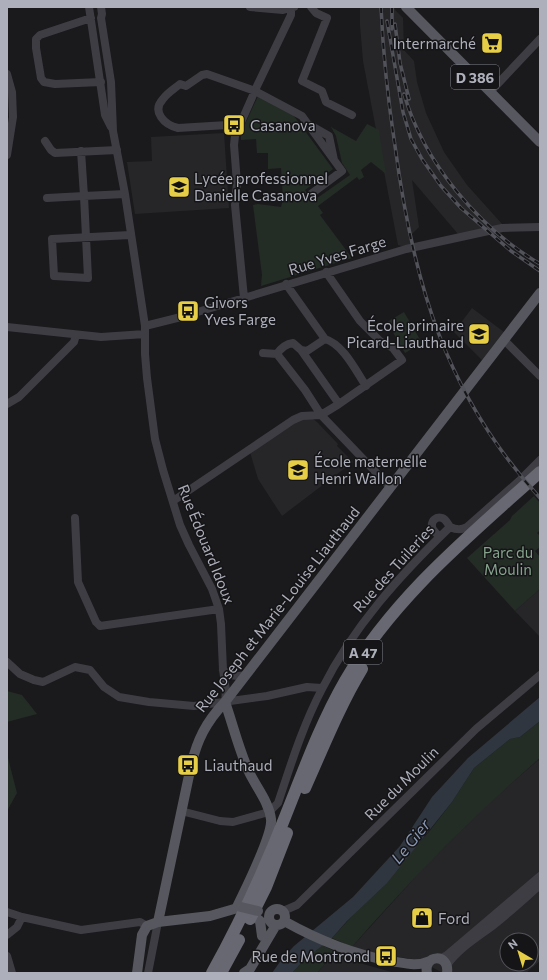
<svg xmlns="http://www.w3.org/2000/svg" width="547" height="980" viewBox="0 0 547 980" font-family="Commissioner,sans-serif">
<rect width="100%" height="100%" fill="#1a1a1c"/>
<!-- built -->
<path fill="#262629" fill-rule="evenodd" d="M360,7H394L395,10L403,18L404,50L414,61L417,82L426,113L444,152L467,185L503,225L458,234L412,180L419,227L412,234L413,243L405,247L398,245L363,61L360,25Z
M224,133L229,208L135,214L127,162L152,161L151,137Z
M472,308L504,332L482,360L454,332Z
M312,418L317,422L338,444L337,446L353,462L282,516L258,479L250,452L299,420Z
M540,589V637L515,611Z
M538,760L540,762V961L526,973H443L418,960L369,952L352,947L428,863L491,801ZM507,940H531V964H507Z
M334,951L349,960L395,973H317L331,957Z"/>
<!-- green -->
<path fill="#242c26" d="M258,96L291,112L333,169L305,190L313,201L350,175L342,163L336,136L331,127L356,141L367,124L379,130L386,174L371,162L361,170L364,177L359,180L357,177L318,206L323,213L320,215L352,258L261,286L262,275L253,205L258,204L281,207L283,199L281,168L268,169V153H257L256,139L241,140V133Z
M404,312L422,343L405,353L387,322Z
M534,496L540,503V530L537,533L540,536V547L535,551L540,557V589L515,611L467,558L510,520L512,516Z
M7,691L22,695L37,714L7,722Z
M540,721V758C472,817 410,880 352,947L332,938L428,833L452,802L474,768L510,739L520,737Z
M7,754L17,793L7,811Z
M322,945L334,951L331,957L317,973H292L304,960Z"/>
<!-- water -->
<path fill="#30363f" d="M540,697V721L520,737L510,739L474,768L452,802L387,883L347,921L332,938L304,960L292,973H272L282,959L294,946L353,897L400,846L432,797L468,758Z"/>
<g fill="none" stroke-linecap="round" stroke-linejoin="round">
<!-- minor -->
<path stroke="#3d3d43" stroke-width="8" d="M89,7L105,115L111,127
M101,7L102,14L101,18L111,82L113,131L125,194L145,326V354L147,378L155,439L163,470L180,525L189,545L212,589L219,609L221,624L223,670L226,690L225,702
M250,7L283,10L294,7
M311,7L316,13L327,18L302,81L322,91L326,102L352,115
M91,18L40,35L36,39V48L41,78L44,82L55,84L101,82
M7,74L12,92L13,117L7,155
M490,92L540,39
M238,129L227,125L178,128C165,125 151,112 163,99C167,93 174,89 180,84L186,86L202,75L207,74L255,91L302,116L334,160L329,136L308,124
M45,141L51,150L55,153L117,150
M125,194L84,196L88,278L54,276L52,239L130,235
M311,194L342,171L334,160
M47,198L84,196L81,151
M286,284L325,339C343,344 356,371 366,386
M244,298L235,205L237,183L234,145L235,136L257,86L291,15V9
M145,326L181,317L406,249L502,228L540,227
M7,327L101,337L145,334
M504,340L540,376
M301,350L339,404
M263,353L277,354L305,390L321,415L339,404L402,360L393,348L380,341L360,321L326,272
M277,354C281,348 285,344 293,343L301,350L307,351L325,339
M7,404L19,397L74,342L76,335
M173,501L293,420L302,416L321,415L390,487
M75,518L78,582L96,622L100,626L219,609
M450,527C457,530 461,530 467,527L519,481L540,460
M440,537C437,534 433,531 432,527C431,521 436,516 442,518C446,519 448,524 450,527
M7,662L20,674L34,680L43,682L75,667L90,670L104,687L119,697L149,702L194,706L267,696L307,687L322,688
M223,670C231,676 235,677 246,675
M181,811L220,821L233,822L269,812L278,803C291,764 303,725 322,689C353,627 400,575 450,527
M283,911L297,905L476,729L540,675
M7,912L22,917L81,930L140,922L147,926
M7,935L17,927L22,917
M7,956L12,973
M440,959L447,955L540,876
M447,965C457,950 476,938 491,927C508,914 524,899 540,885
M148,973L158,922"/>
<!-- major -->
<path stroke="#57585f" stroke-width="10" d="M406,7L540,142
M225,702C233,725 239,750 249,772C256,787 269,802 271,819C273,835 245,890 237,907
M269 917a8 8 0 1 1 16 0a8 8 0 1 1-16 0Z
M255,917L260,921L262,936
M284,921C318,940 352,954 390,961C404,963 417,967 430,961
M158,922L191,766C197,740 206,722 225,702L540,293
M137,973L142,935L147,926L158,922L210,916L241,907
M244,973L250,969L276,925
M427,973C423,954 450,953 447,973"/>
<!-- highway -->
<path stroke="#676871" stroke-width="12" d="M305,788C323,748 339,707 362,669
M250,919L266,887L287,833
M212,973C242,919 267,864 289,807C306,764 322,721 345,681C394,597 469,536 540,472
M221,973L239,940"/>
<!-- rail casing -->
<g stroke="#52535a" stroke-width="3.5">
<path id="rail" d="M381,7C383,53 388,100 395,146C413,281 445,394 540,498
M392,7V29
M387,21L403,112L411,139L422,159L441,186L461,208L511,251L540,271
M395,24L400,63L409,99
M404,94C424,163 479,228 540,264"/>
</g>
<!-- rail -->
<use href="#rail" stroke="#151517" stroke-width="2" stroke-dasharray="6" stroke-linecap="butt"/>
<!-- major-bridge -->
<path stroke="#57585f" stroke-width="10" d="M241,907L258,911"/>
</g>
<!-- icons -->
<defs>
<g id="supermarket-square" transform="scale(1.15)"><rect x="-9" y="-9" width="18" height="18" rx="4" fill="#e7ce47" stroke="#151517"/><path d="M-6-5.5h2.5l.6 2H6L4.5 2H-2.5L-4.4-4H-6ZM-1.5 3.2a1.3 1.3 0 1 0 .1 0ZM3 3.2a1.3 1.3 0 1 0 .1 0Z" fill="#111"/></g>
<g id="bus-square" transform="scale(1.15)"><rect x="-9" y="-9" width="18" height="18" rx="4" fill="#e7ce47" stroke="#151517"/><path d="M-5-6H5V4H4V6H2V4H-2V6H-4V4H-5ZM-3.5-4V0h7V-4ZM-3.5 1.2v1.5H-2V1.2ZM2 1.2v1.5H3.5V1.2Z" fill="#111"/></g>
<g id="school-square" transform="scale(1.15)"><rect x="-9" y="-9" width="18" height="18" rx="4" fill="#e7ce47" stroke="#151517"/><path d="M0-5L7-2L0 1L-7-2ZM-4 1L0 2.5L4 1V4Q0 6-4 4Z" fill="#111"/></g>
<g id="shop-square" transform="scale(1.15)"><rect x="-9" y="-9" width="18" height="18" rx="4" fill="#e7ce47" stroke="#151517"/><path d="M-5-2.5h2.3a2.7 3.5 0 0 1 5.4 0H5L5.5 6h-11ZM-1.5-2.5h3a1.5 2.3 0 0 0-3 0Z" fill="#111"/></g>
</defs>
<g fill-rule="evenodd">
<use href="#supermarket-square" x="492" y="43"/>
<use href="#bus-square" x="234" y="125"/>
<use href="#school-square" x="179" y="187"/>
<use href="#bus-square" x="188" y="311"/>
<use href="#school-square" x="479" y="334"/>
<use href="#school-square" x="298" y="470"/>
<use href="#bus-square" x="188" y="765"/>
<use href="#shop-square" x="422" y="918"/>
<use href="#bus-square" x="386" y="956"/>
</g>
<g text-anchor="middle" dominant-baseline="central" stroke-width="3" stroke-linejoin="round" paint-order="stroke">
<!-- shield labels -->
<g fill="#151517" stroke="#7f8189" stroke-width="1">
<rect x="451" y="65" width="48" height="24" rx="3"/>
<rect x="344" y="640" width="38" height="24" rx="3"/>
</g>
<g font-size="14" font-weight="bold" fill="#adafba">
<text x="475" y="77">D 386</text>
<text x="363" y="652">A 47</text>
</g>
<!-- poi labels -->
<g font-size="15" fill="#adafba" stroke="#151517" text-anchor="start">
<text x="476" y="43" text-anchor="end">Intermarché</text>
<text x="250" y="125">Casanova</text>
<text x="194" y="178">Lycée professionnel<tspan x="194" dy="17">Danielle Casanova</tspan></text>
<text x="204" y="302">Givors<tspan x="204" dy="17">Yves Farge</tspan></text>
<text x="464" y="325" text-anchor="end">École primaire<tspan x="464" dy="17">Picard-Liauthaud</tspan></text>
<text x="314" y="461">École maternelle<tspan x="314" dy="17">Henri Wallon</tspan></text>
<text x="204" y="765">Liauthaud</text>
<text x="438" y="918">Ford</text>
<text x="370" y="956" text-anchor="end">Rue de Montrond</text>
</g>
<!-- street labels -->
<g font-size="15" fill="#adafba" stroke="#151517">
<text transform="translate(337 255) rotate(-17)">Rue Yves Farge</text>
<text transform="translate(207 544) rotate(68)">Rue Édouard Idoux</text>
<text transform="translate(393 568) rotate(-48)">Rue des Tuileries</text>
<text transform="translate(277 609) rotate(-52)">Rue Joseph et Marie-Louise Liauthaud</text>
<text transform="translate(401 783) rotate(-45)">Rue du Moulin</text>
</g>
<!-- park labels -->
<g font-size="15" fill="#86a48d" stroke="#151517">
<text x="508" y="552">Parc du<tspan x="508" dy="17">Moulin</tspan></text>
</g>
<!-- water labels -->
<g font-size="16" font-style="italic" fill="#8796b3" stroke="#151517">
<text transform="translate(410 841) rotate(-51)">Le Gier</text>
</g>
</g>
<!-- border -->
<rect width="547" height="980" fill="none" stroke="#adafba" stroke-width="16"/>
<!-- north arrow -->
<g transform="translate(519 952) rotate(322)"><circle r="19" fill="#151517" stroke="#525358"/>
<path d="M0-3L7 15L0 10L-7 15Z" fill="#e7ce47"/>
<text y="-6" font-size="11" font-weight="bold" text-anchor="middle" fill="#adafba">N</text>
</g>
</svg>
